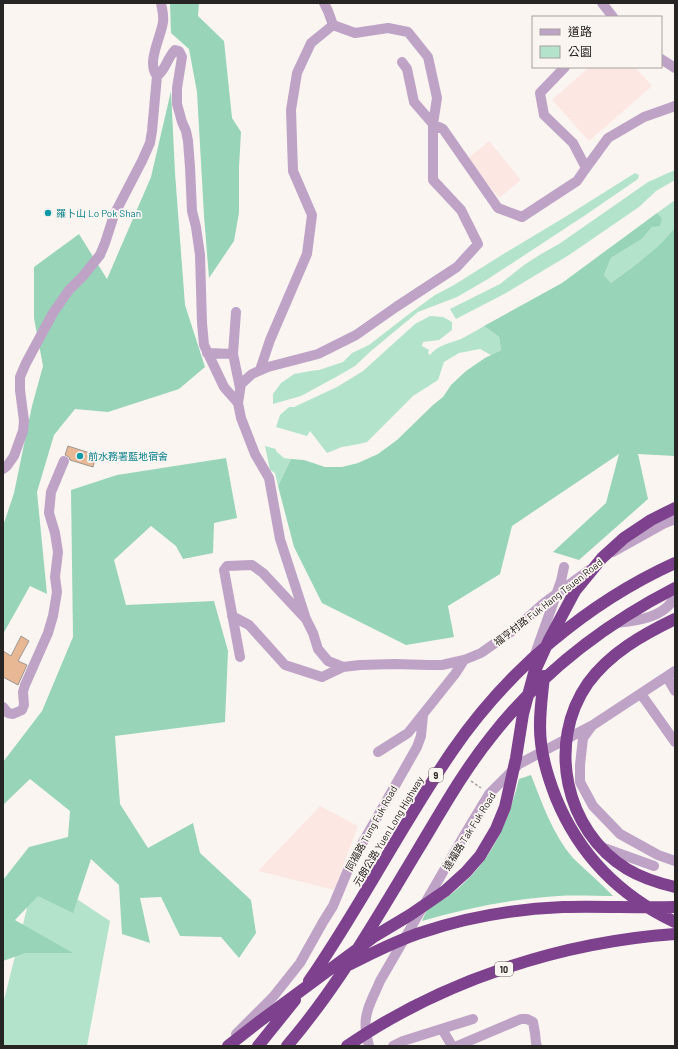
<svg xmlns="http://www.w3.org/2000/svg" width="678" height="1049" viewBox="0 0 678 1049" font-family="Barlow,'Noto Sans TC',sans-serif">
<rect width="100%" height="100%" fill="#fbf5f1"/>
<!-- commercial -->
<path fill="#fce7e3" d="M589,67H635L652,86L589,141L552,100Z
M489,141L521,180L499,198L467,159Z
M320,806L358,826L334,890L258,871Z"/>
<!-- green -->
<path fill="#b4e3cc" d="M675,170V180L656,191L639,207L569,255L506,293L456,319L450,309L500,284L524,265L541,254L559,244L648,182Z
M635,173L639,175L638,179L584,216L488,279L457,297L418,312L371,351L355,366L336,377L301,396L273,404V394L281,383L294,374L310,371L319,370L343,362L352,353L369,345L409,314L435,295L454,285L505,253L565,217Z
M675,200V228L671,234L646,257L611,283L604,275L611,258L642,239L652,227L662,218L657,213Z
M430,316L443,317L452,322V330L439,340L423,342L422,346L429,350L428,353L430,355C438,345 450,343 461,339C469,335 477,330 484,326L499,337L501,350L491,355L480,349L459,353L444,362L438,380L413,396L367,442L359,444L342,447L327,453L310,431L307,436L276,427L280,415L289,407H294L337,387L363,371L415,324Z
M265,446L276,449V451L284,458L291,459L278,486L275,473L270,470Z
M36,872L110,921L87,1046H3V1004Z"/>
<!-- forest -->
<path fill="#97d4b8" d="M170,3H199L198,16L224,41L232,118L241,132L239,167V213L234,241L209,278L204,216L197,92L189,49L171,33Z
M171,91L175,173L185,305L205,367L179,389L108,412L75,409L54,435L37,492L47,594L30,586L3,634V526L14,493L32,406L43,366L34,318V267L79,234L107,279L151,177Z
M657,213L662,218L660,226L652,227L642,239L611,258L604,275L611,283C634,266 657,250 675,228V456L638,454L648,499L579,560L553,552L606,503L619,454L512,526L500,574L448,606L454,637L406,645L322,603L294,547L278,486L291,459L304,460L325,467H342L358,463L378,454L397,440L433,405L443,397L451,385L466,371L485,358L501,350L499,337L484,326L562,283Z
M226,458L237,518L214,523L213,553L183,559L176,546L151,526L114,560L126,605L214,601L228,651L225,722L115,736L120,804L148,848L193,823L200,853L251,900L256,933L239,958L221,937L180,936L161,897L140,898L150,943L122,934L119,885L91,859L73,913L38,896L15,920L73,953H25L3,961V880L29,847L68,837L70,811L30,779L3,805V762L42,711L73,637L71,490L117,475Z
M531,775C542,803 553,835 573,858C586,871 601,883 613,896C595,896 576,895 558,896C512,899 466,908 422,921C424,917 426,910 430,907C434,903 441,901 446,898C452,893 459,888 465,882C495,854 509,818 519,779Z"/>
<!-- building -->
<path fill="#e8b794" stroke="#9c9793" d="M68,446L96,455L93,467L70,460L69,457L65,455Z
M21,636L29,641L18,661L27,665L18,685L3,677V651L11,656Z"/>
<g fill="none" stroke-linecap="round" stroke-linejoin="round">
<!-- path -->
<path stroke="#a5a19d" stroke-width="1.5" stroke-dasharray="3 2" stroke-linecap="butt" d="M471,781L481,788"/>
<!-- minor -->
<path stroke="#bfa3c7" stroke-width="10" d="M161,3C162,9 164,15 163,22C161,37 146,63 157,76C166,70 167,58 175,50L179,51L182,57L177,88V104L182,122L186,131L188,141L190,167L192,211L196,227L200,255L202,323L204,345L224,387L238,403L241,418L255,454L269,478L280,539L306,619
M602,3L613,17
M661,59L675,68
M402,62L407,69L414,102L433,124L443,129L498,208L522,217L577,181L586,168L573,143L544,115L540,93L565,67
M586,168L608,138L644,117L675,106
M236,312L233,354L240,388
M207,353L233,354
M260,370L270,340L307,254L312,215L293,171L291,110L297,73L311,43L333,25
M238,403L241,384L252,374L268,367L318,354L356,335L396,307L457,267L478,244L461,210L433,180V124L437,98L428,57L408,32L388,28L355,33L333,25L328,11L324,3
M3,469L7,466L14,456L23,431L24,421L20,390V377L26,363L53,313L69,290L83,276L100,255L105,243L114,215L142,161L150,143L152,131L157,76
M613,552L665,523L675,519
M232,616L249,625L285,665L322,677L343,667
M615,623C635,621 667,618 675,595
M240,657L224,570L227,566L252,565L263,573L306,619L313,633L318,649L328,661L343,667L360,665L395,664L428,665H442L464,660L481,653L515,629L544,603L589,570
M534,657L561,581L564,567
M667,677L675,691
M641,694L675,742
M3,707L8,713L13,714L22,710L24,705L23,692L25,685L48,633L53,616L57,592L55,577L58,552L55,533L49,513L51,492L64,461
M591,727L583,738L580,765V782L593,806L620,834L658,855L675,861
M378,752L408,733L455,674L464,660
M604,848L654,866
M442,1029L452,1046
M236,1034L273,997L300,963L323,922L333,906L350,865L417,747L421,736L423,715
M369,1046C368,1041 366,1035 366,1030C363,1013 374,996 380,981L465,834L489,794L519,764L593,725L675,671
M393,1046L403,1041L473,1019
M457,1046L521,1019H527L533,1022L535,1033L536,1043L537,1046"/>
<!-- highway -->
<path stroke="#7d418d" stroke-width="12" d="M675,619C642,635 610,653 588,683C546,743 565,831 627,869C642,878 658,883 675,887
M544,676C542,698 538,721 541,743C543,762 549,780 556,798C579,854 620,896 675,922
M348,965C373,953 397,940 423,932C467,917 516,909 563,907C600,906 638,908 675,907
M309,981C361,906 402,824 453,750C508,670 587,603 675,563
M228,1046L260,1021L375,936L410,915L445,891L466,872L480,856L496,829L505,807L516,758L523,714L534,673L549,640L575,591L602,558L624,538L651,520L675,508
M258,1046L295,1000
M287,1046C339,985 378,916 419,848C442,810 463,772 491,737C541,673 603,625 675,588
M347,1046C442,981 560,942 675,934"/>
</g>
<!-- markers -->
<g fill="#0f9aa8" stroke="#fbf5f1" stroke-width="1.5">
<circle cx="48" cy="213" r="4"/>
<circle cx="80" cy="456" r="4"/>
</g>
<g text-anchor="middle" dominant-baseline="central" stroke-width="3.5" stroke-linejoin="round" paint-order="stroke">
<!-- shield labels -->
<g fill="#fbf5f1" stroke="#676361" stroke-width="1">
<rect x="429" y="768" width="14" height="14" rx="3"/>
<rect x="495" y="962" width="18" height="14" rx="3"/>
</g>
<g font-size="9" font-weight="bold" fill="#272523">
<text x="436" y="775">9</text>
<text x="504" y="969">10</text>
</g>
<!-- culture labels -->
<g font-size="10" fill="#0d838f" stroke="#fbf5f1" text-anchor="start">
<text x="56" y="213">羅卜山 Lo Pok Shan</text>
<text x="88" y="456">前水務署藍地宿舍</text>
</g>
<!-- street labels -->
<g font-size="10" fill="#272523" stroke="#fbf5f1">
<text transform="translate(548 602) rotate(-38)">福亨村路 Fuk Hang Tsuen Road</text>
<text transform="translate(371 828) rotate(-61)">同福路 Tung Fuk Road</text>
<text transform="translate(388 831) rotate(-59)">元朗公路 Yuen Long Highway</text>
<text transform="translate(469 831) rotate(-58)">達福路 Tak Fuk Road</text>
</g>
</g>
<!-- border -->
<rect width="678" height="1049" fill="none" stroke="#272523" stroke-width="8"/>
<!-- legend -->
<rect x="532" y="16" width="130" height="52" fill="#fbf5f1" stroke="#a6a29f"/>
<rect x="540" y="29" width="20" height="6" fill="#bfa3c7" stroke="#a6a29f"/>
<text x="568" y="36" font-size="12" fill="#272523">道路</text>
<rect x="540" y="46" width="20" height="12" fill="#b4e3cc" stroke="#a6a29f"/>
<text x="568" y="56" font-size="12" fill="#272523">公園</text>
</svg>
